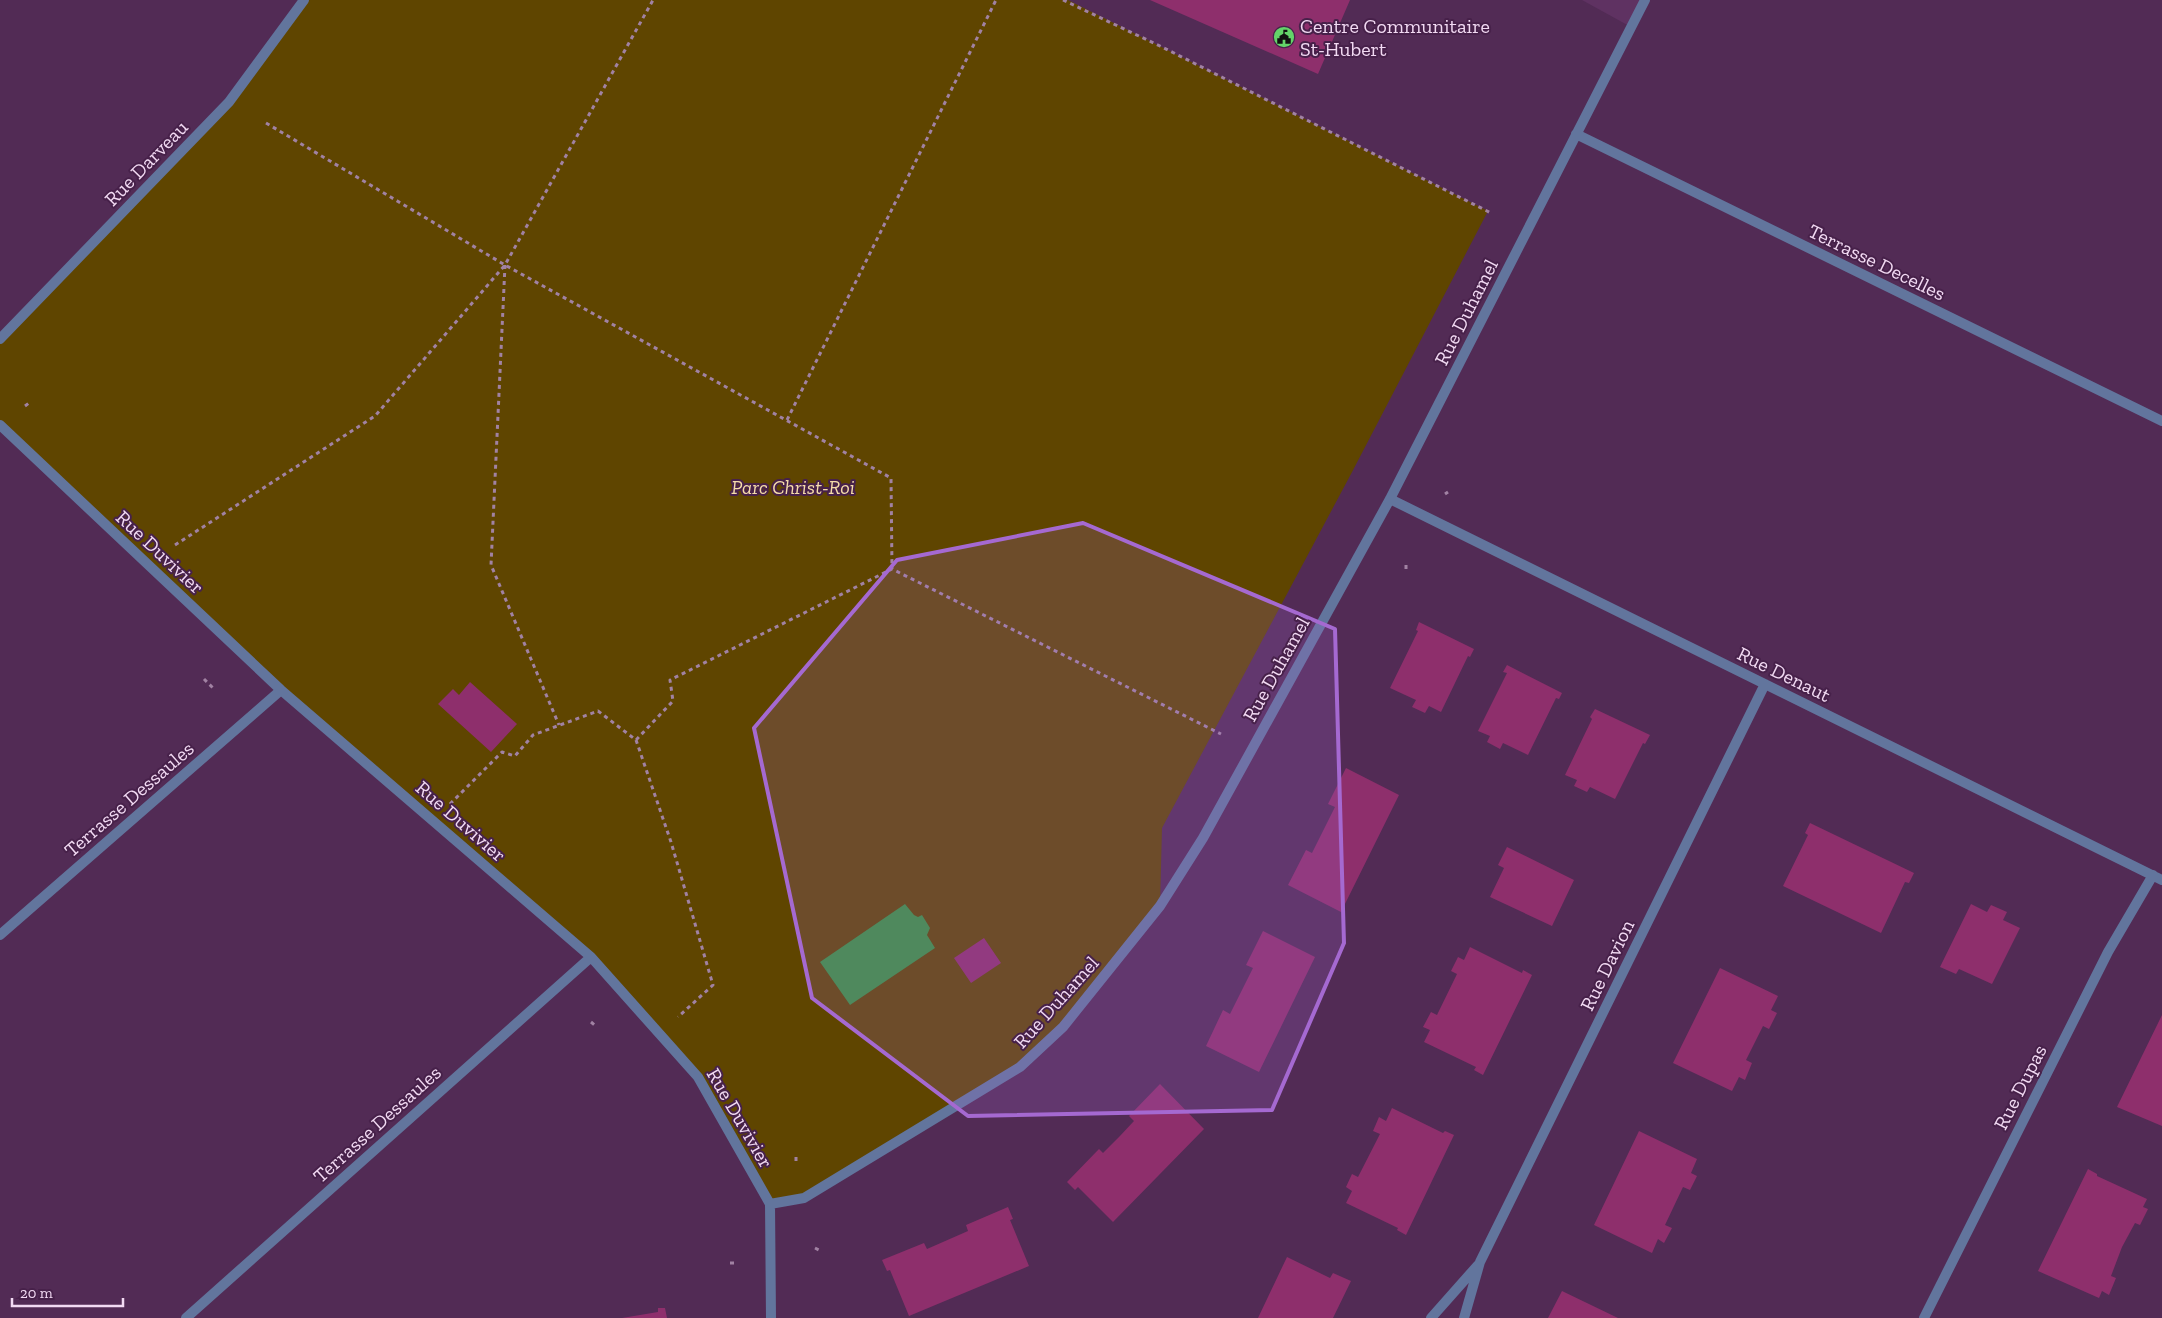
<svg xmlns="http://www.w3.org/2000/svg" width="2162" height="1318" viewBox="0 0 2162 1318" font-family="'Zilla Slab',serif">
<rect width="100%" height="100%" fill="#522b55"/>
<!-- built -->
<path fill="#5f3262" d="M1582,0H1645L1631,27Z"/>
<!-- green -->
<path fill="#5f4500" d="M304,0H1068L1488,211L1351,474L1162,828L1160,906L1063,1027L1020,1067L804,1198L770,1204L698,1077L591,957L281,690L0,425V339L229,102Z"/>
<!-- water -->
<path fill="#3a9140" d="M905,904L914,915L918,917L922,915L930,928L927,935L935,948L850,1005L820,962Z"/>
<!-- building -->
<path fill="#8e2f6c" d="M1150,0H1350L1318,74Z
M1419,622L1474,649L1470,657L1468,656L1441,712L1429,706L1425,713L1412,707L1416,700L1390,688L1418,631L1416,630Z
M1507,665L1562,693L1559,699L1556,698L1528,755L1503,743L1500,749L1487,742L1490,736L1478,731L1507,673L1503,672Z
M470,682L517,724L491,752L438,704L453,689L459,695Z
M1595,709L1650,735L1645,744L1643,743L1615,799L1590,787L1587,792L1574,786L1577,780L1565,775L1592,719L1590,717Z
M1346,768L1399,795L1341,912L1288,885L1306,850L1312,853L1335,807L1328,804Z
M1810,823L1914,873L1909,883L1905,882L1881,933L1783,886L1808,835L1805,833Z
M1507,847L1574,880L1552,926L1490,897L1504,868L1498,865Z
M1971,904L1987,912L1991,905L2007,912L2003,920L2020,928L1992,984L1959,969L1956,974L1940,967Z
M1263,931L1315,957L1259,1072L1206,1046L1223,1010L1230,1014L1253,968L1246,965Z
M984,938L1001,963L971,983L954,958Z
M1470,947L1522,973L1523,970L1532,975L1483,1075L1474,1070L1476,1067L1424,1042L1430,1030L1423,1027L1431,1012L1437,1015L1457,974L1451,971L1458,957L1464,960Z
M1720,968L1778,996L1771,1010L1777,1013L1769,1029L1763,1026L1746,1060L1752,1063L1745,1080L1739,1077L1732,1091L1673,1063Z
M2162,1015V1126L2117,1107Z
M1160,1084L1204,1129L1113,1222L1078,1187L1075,1190L1067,1182L1099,1149L1103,1153L1119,1137L1134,1121L1129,1116Z
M1392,1108L1443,1133L1445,1131L1454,1135L1406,1235L1397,1230L1398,1228L1346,1203L1352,1191L1346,1187L1352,1174L1358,1177L1380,1134L1373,1131L1379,1117L1386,1121Z
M1639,1131L1697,1159L1691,1173L1697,1176L1690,1190L1683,1187L1665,1225L1672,1228L1664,1243L1658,1239L1652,1253L1594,1225Z
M2088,1169L2097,1174V1176L2147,1199L2143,1207L2148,1209L2140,1225L2135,1223L2122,1247L2111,1276L2116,1278L2109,1295L2102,1291L2099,1298L2038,1271Z
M1008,1207L1013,1219L1010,1220L1029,1266L909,1316L890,1270L887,1271L882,1260L924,1243L927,1249L968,1231L966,1225Z
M1287,1257L1330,1278L1333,1273L1351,1281L1333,1318H1258Z
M1562,1291L1618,1318H1548Z
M658,1308H665L667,1318H622L658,1312Z"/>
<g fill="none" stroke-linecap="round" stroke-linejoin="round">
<!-- path -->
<path stroke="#a182a3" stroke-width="3" stroke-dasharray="4 4" stroke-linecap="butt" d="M1063,0L1160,46L1491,213
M266,123L505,265L891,478L892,569
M505,265L491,565L559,725
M25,406L29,403
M787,420L996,0
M1445,494L1448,492
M175,545L375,416L505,265L653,0
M1406,565V570
M204,679L213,688
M636,740L671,842L713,985L678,1017
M450,804L502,752L515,756L533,735L598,711L636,740L673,701L670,680L892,569L1221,734
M591,1022L597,1027
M796,1157V1161
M815,1248L819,1250
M730,1263H735"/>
<!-- street -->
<path stroke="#62759d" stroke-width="10" d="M1576,134L2162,421
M0,339L229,102L304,0
M0,425L281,690L591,957L698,1077L770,1204L771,1318
M1390,499L2162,880
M0,935L281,690
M770,1204L804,1198L1020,1067L1063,1027L1160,906L1203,838L1390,499L1645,0
M186,1318L591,957
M1431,1318L1478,1265
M1464,1318L1480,1262L1765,684
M1924,1318L2108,952L2153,875"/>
</g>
<!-- marked area -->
<path fill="#a569d1" fill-opacity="0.2" stroke="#a569d1" stroke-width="4" stroke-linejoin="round" d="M1083,523L1335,629L1344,943L1272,1110L968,1116L812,998L754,728L897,560Z"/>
<!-- icons -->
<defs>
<g id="civic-disc" transform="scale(1.125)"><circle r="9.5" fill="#63d469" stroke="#47214a"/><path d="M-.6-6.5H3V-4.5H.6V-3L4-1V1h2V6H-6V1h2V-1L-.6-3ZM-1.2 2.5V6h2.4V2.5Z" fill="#111"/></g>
</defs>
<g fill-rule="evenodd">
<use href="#civic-disc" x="1284" y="37"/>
</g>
<g text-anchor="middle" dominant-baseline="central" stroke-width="4" stroke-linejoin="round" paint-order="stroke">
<!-- poi labels -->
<g font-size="20" fill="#f2daf3" stroke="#47214a" text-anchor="start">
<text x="1300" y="26">Centre Communitaire<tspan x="1300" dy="23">St-Hubert</tspan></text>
</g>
<!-- street labels -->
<g font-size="20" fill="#f2daf3" stroke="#47214a">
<text transform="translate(146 163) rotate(-46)">Rue Darveau</text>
<text transform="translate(1877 262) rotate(26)">Terrasse Decelles</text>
<text transform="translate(1466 312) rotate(-63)">Rue Duhamel</text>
<text transform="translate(160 552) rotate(43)">Rue Duvivier</text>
<text transform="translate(1276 669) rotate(-61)">Rue Duhamel</text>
<text transform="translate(1784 674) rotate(26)">Rue Denaut</text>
<text transform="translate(129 799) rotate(-41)">Terrasse Dessaules</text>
<text transform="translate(461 821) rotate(41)">Rue Duvivier</text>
<text transform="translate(1607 965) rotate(-64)">Rue Davion</text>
<text transform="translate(1056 1002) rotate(-48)">Rue Duhamel</text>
<text transform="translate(2020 1087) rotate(-63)">Rue Dupas</text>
<text transform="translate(740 1118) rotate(60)">Rue Duvivier</text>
<text transform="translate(377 1124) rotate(-42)">Terrasse Dessaules</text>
</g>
<!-- park labels -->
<g font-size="20" font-style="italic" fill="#f5dcaa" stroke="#47214a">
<text x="793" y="487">Parc Christ-Roi</text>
</g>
</g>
<!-- scale -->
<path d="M12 1298v8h111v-8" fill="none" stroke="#f2daf3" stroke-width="2.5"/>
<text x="20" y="1298" font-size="15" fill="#f2daf3" stroke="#47214a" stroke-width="4" paint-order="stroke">20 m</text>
</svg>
